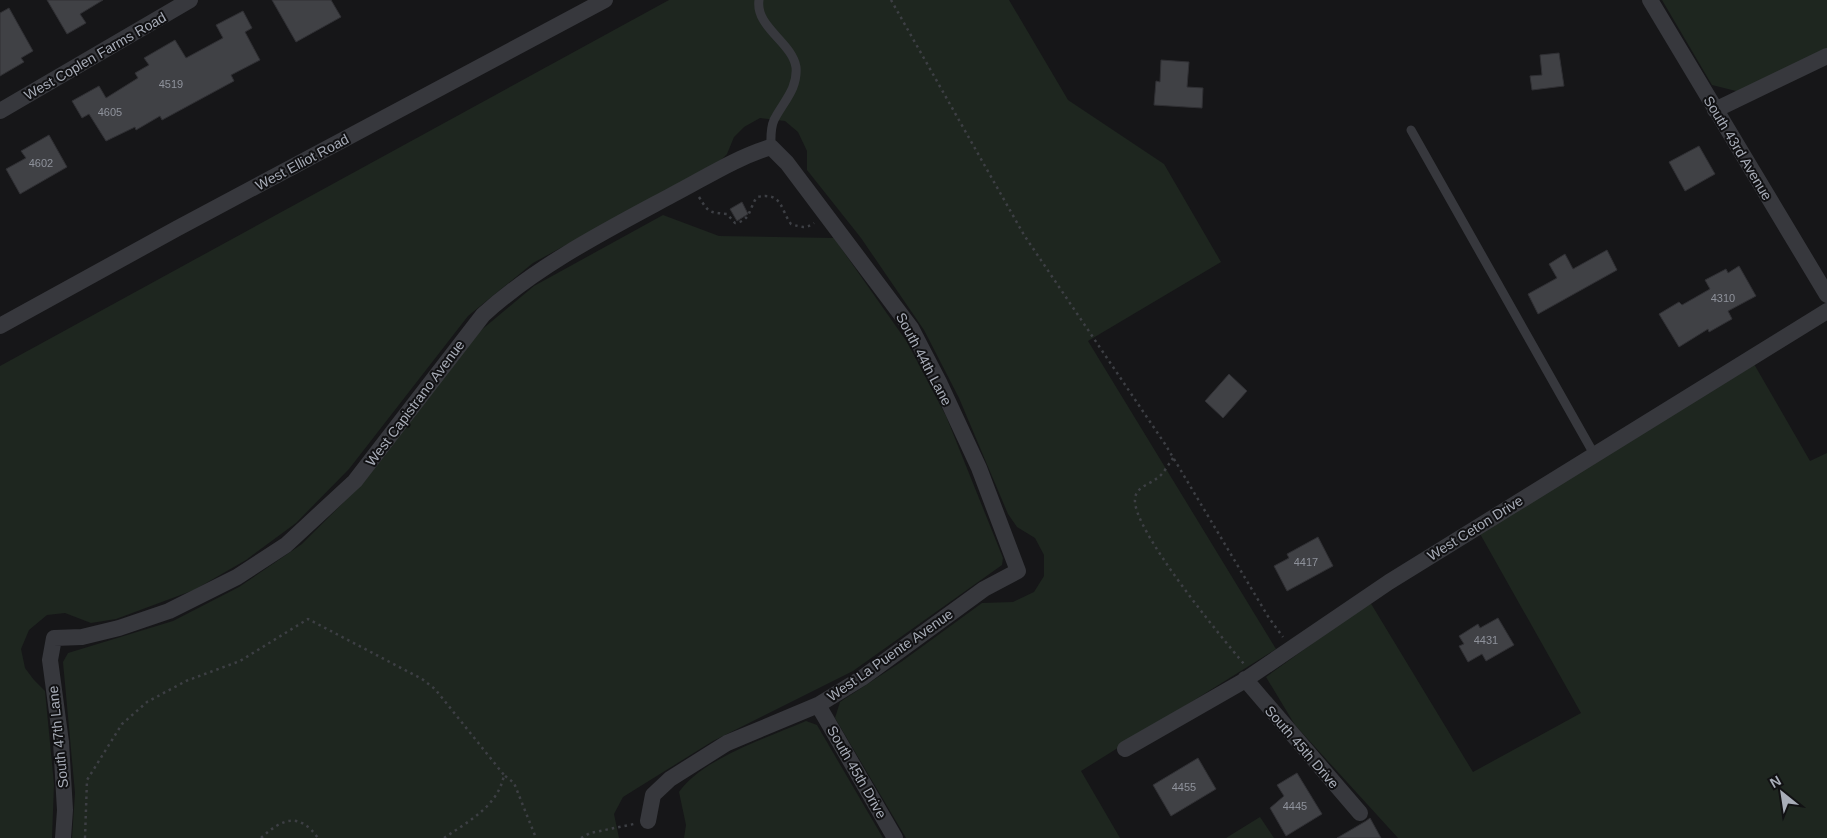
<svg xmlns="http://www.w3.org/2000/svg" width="1827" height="838" viewBox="0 0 1827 838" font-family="Arial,sans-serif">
<rect width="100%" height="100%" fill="#161618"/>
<!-- green -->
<path fill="#1e261f" d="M669,0H1009L1068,100L1164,164L1221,262L1088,341L1276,649L1081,771L1120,838H906L835,718L840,702L901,662L982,603L1013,602L1034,592L1044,576V555L1035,538L1017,527L1008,514L959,398L924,330L861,238L807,170V151L798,132L785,121L760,118L744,127L734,137L727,154L721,160L533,263L468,316L349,469L296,523L246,560L194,590L116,619L91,623L65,613L47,615L29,630L21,649L25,668L34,680L45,691L54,784L52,838H0V366Z
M1662,0H1827V49L1740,92L1712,85Z
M663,215L719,236L834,238L907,342L946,416L1003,558L1002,565L853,671L713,741L623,797L614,814L619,838H72L75,793L63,662L68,653L173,621L239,587L302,544L364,482L479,332L534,286Z
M1754,364L1810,461L1827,453V838H1398L1295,725L1266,677L1370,602L1473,772L1581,713L1479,532Z
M806,721L817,725L883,838H684L686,825L679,792C703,758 767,738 806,721Z
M1260,817L1274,838H1226Z"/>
<!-- building -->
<path fill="#404145" stroke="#303034" d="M47,0H103L80,14L86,23L67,34Z
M272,0H331L341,17L296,42Z
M9,8L33,51L21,58L24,62L0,76V13Z
M243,11L252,28L245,32L260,60L231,75L234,81L162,120L160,116L136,130L135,127L106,141L89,114L82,118L72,101L99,86L106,98L138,78L135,73L149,65L144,58L175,40L186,58L223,38L216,25Z
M1559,53L1564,86L1532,90L1530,76L1542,75L1540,55Z
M1161,60L1189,62L1187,87L1203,88L1202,108L1154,105L1156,81L1160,82Z
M49,135L67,167L20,194L6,169L26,158L21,151Z
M1699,146L1715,174L1685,191L1669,162Z
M742,202L748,214L737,221L730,209Z
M1607,250L1617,270L1538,314L1528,294L1557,278L1549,264L1565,254L1573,269Z
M1739,266L1756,296L1728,311L1732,319L1709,332L1708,329L1679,347L1659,314L1679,302L1682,305L1710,289L1705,280L1726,269L1728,273Z
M1229,374L1247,391L1223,418L1205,401Z
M1318,537L1333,566L1287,591L1274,566L1289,558L1287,554Z
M1498,618L1514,645L1486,661L1482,654L1468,662L1459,646L1464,644L1459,636L1478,624L1480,628Z
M1198,758L1216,789L1171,816L1153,785Z
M1297,773L1322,814L1286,836L1270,808L1284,796L1277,785Z
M1370,818L1381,838H1337L1366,821Z"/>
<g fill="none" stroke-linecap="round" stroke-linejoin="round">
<!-- path -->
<path stroke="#3d3f44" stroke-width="2.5" stroke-dasharray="2.5 4" stroke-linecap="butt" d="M891,0L1024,235L1165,444L1269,618L1283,637
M699,197C709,213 708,212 727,214L735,223C751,221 749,208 757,197C783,192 780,209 791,224C800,227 806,229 814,223
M1173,458C1168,465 1163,475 1156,479C1148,485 1136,487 1135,499C1132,529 1222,638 1244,664
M85,838L87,780L122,724L147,702L186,681L240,661L308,619L422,679L435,689L504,775
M261,838C283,818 299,812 318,838
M444,838C469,821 498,806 504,775L514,783L536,838
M581,838L590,833L634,824"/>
<!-- lane -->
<path stroke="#37383d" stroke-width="9" d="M759,0C755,27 792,42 796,67C798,89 783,102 774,120C770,129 771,138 771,147
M1411,130L1594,454"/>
<!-- street -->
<path stroke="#37383d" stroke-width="16" d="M1650,0L1827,295
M1715,110L1827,56
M0,111L190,0
M0,326L176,229L605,0
M1245,679L1360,813
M818,705L895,838
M1125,749L1242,682L1389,582L1827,311
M63,838L65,810L61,742L50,660L54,638L82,637L119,628L169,611L237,577L286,545L355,481L483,315C538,265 607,230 672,195C705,178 735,158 771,147L787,163L911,328L940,384L979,468L1018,571L984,589L862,678L818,705L727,743L670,779L653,795L648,821"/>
</g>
<g text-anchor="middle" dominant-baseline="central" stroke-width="4" stroke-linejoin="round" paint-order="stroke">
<!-- number labels -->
<g font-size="11" fill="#8e929b">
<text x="171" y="84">4519</text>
<text x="110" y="112">4605</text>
<text x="41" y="163">4602</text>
<text x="1723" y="298">4310</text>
<text x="1306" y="562">4417</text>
<text x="1486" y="640">4431</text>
<text x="1184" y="787">4455</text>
<text x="1295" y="806">4445</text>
</g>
<!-- street labels -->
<g font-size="14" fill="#a8adb8" stroke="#111113">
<text transform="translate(95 56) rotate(-30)">West Coplen Farms Road</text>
<text transform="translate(1738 148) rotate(59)">South 43rd Avenue</text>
<text transform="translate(302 162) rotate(-28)">West Elliot Road</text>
<text transform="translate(924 359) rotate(62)">South 44th Lane</text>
<text transform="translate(415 403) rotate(-53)">West Capistrano Avenue</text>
<text transform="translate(1475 528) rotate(-32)">West Ceton Drive</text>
<text transform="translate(890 655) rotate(-35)">West La Puente Avenue</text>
<text transform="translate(58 737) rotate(-96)">South 47th Lane</text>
<text transform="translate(1302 747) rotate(49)">South 45th Drive</text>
<text transform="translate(857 772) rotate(60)">South 45th Drive</text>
</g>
</g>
<!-- north arrow -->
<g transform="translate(1782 793) rotate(330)" stroke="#111113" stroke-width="4" paint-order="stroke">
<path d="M0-4L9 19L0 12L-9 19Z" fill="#a8adb8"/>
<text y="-8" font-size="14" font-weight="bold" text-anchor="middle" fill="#a8adb8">N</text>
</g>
</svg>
